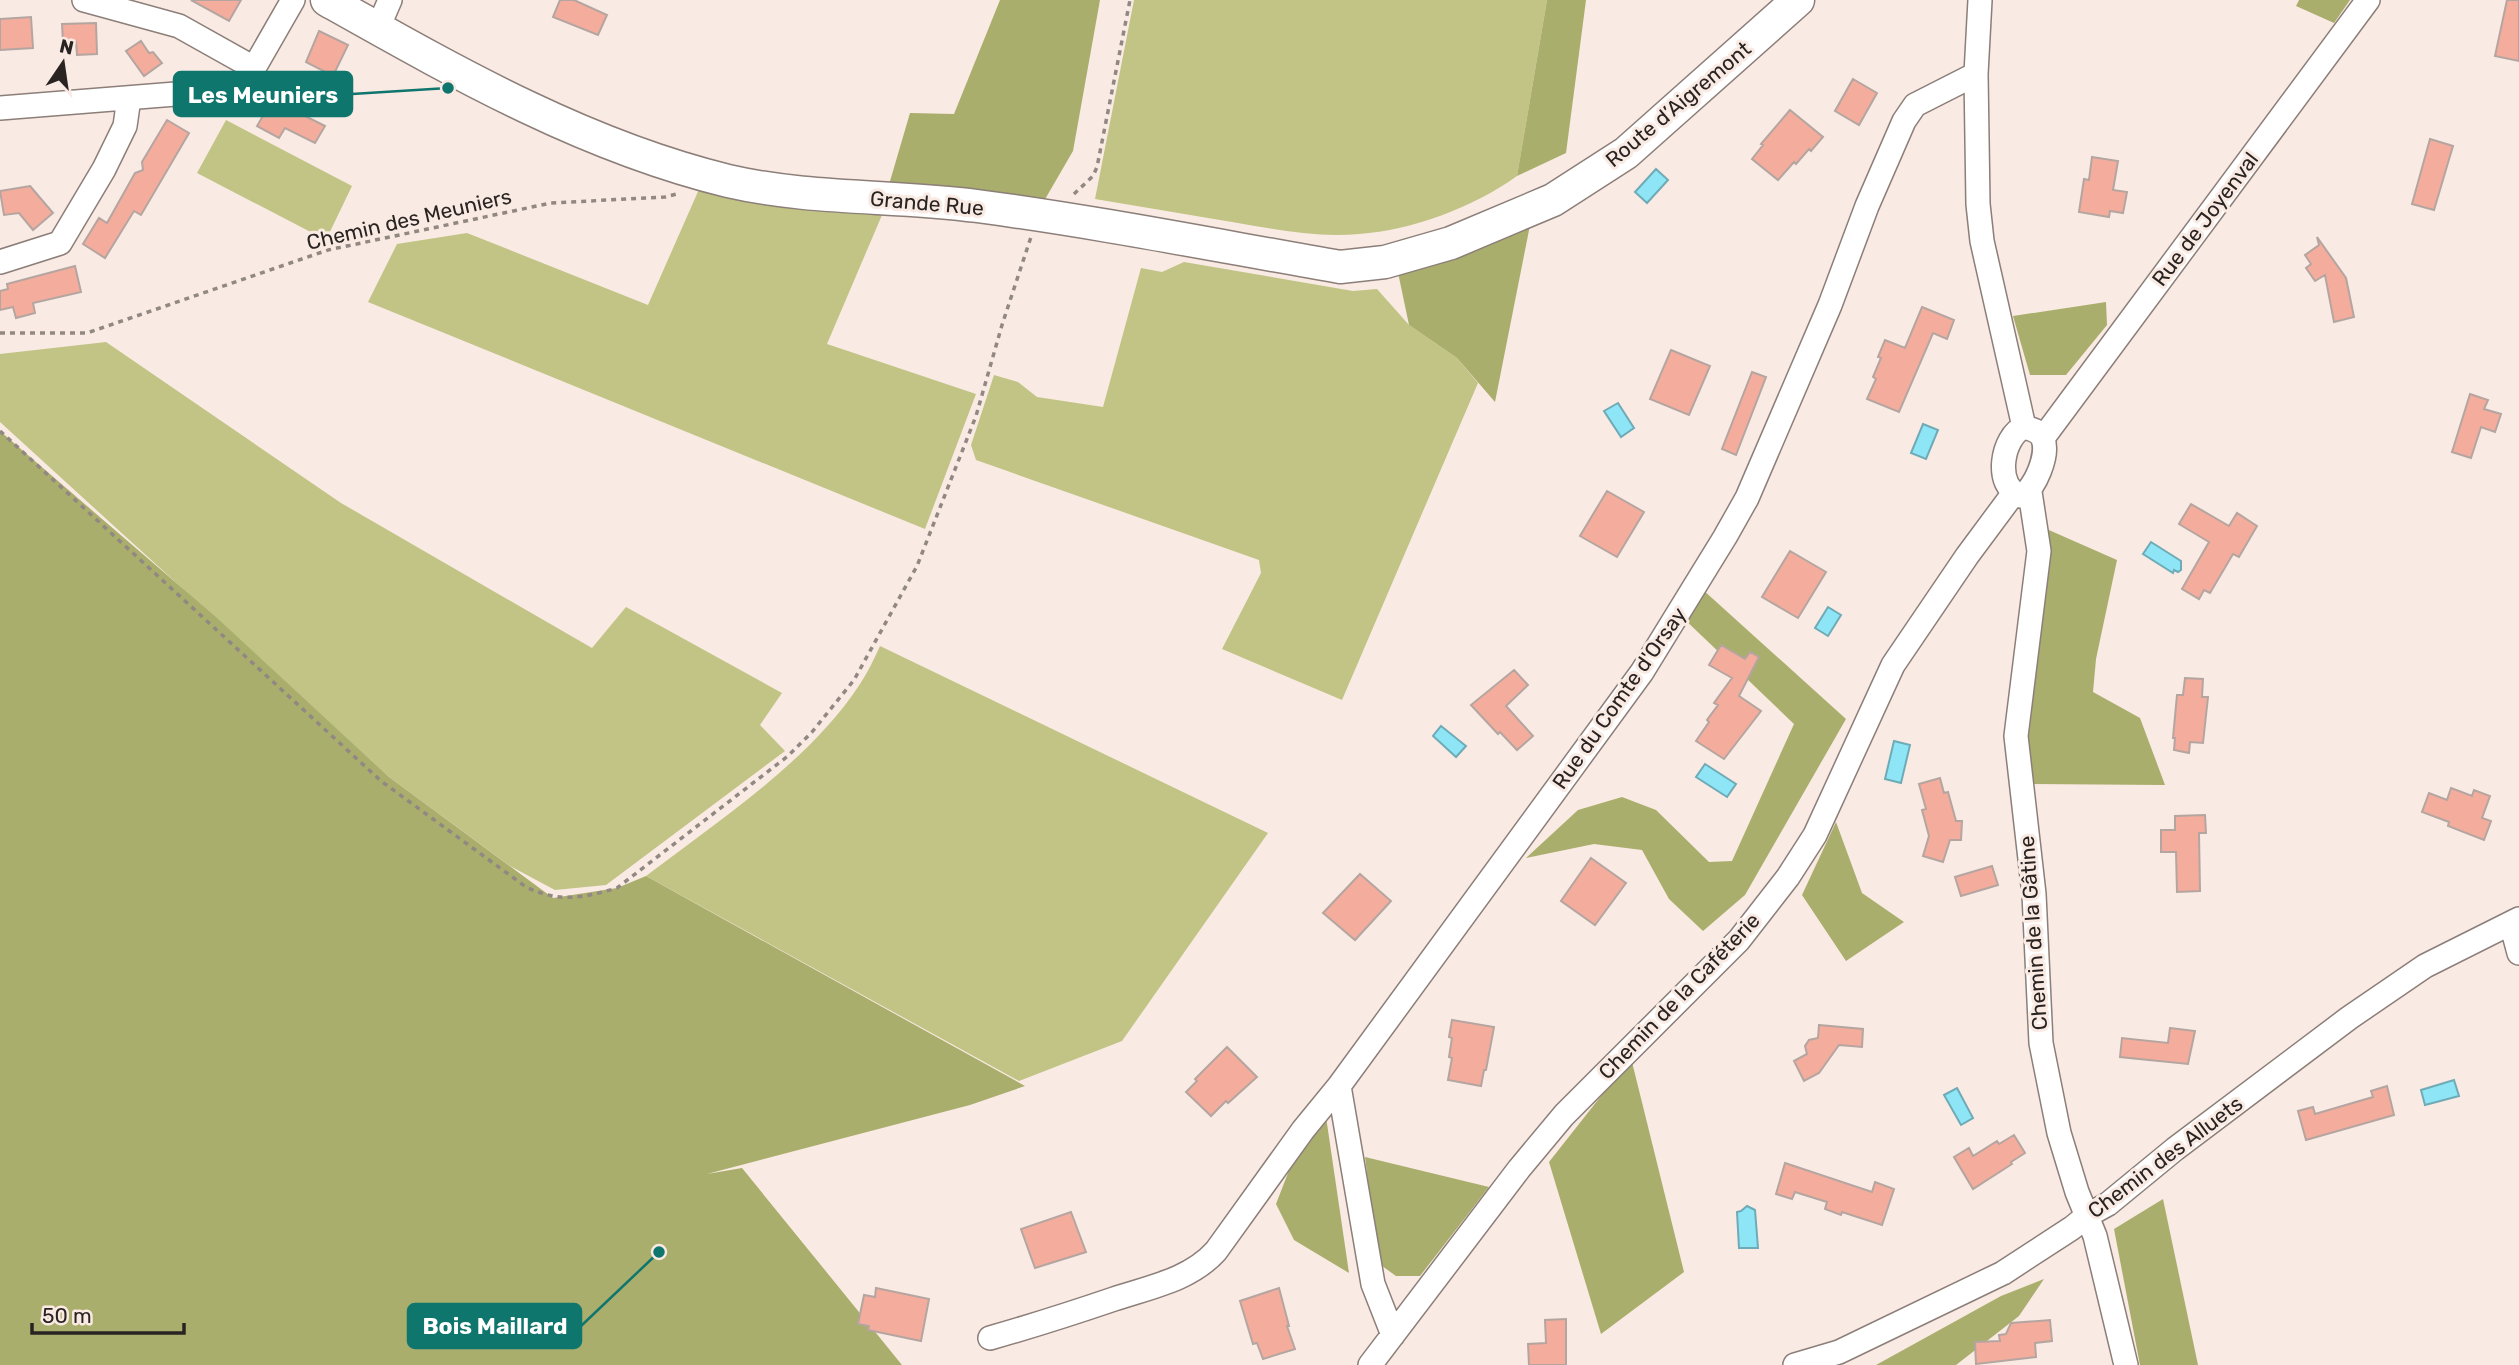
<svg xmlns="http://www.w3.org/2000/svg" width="2519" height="1365" viewBox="0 0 2519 1365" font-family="Rubik,sans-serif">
<rect width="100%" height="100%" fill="#f9eae3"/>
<!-- green -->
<path fill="#c1c485" d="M1134,0H1547L1517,176C1472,208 1413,230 1359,234C1316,238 1273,229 1232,222C1186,214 1141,207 1095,199Z
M226,120L352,186L326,240L197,173Z
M700,187L790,204L882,215L827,344L976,394L925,529L368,302L397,244L467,233L648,305Z
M1184,262L1353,291L1377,289L1409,325L1457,358L1478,383L1342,700L1222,649L1261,573L1259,560L976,460L971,445L994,375L1018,382L1037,397L1103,407L1141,268L1162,272Z
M106,342L341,503L592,648L626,607L782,693L760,725L785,751L606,885L555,890L510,866L389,777L0,422V354Z
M880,646L1268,833L1122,1041L1019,1081L646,876C718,821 810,761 860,684C868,672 874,659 880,646Z"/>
<!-- forest -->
<path fill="#aaae6c" d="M1000,0H1100L1073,151L1044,201L888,188L910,113L954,114Z
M1547,0H1586L1566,153L1517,176Z
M2299,0H2350L2334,23L2296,6Z
M1532,215L1495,402L1457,358L1409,325L1396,263Z
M2106,302L2107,325L2066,375H2030L2013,316Z
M0,431L217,618L389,777L553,898L617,888L646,876L1025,1086L970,1105L707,1174L742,1168L902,1365H0Z
M2042,527L2117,560L2096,659L2093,692L2140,718L2165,785L2019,784Z
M1702,589L1846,719L1745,895L1703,931L1669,899L1642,850L1594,844L1526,858L1578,810L1622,797L1656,810L1709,862L1732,861L1794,724L1680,615Z
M1836,822L1862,893L1904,922L1846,961L1802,895Z
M1631,1058L1684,1272L1601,1334L1549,1162Z
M1325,1110L1349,1273L1294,1240L1276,1204L1295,1155Z
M1365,1157L1489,1187L1420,1276H1396L1378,1263Z
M2163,1199L2198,1365H2140L2114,1229Z
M2044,1279L2019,1316L1956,1365H1876L2001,1296Z"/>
<!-- water -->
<path fill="#8de5f6" stroke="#6fabb6" stroke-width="2" d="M1656,169L1668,180L1647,203L1635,192Z
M1618,403L1634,428L1621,437L1604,411Z
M1923,424L1938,430L1926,459L1911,453Z
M2151,542L2181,561V570L2178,572L2174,570L2173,573L2143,554Z
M1828,607L1841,615L1828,636L1815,628Z
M1441,726L1466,746L1456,757L1433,736Z
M1894,741L1910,745L1901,783L1885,779Z
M1705,764L1736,784L1727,797L1696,777Z
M2454,1080L2459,1096L2425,1105L2421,1090Z
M1957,1088L1973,1118L1961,1125L1944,1095Z
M1747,1206L1755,1210L1758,1248H1739L1737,1212L1741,1211Z"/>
<!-- building -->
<path fill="#f4ad9c" stroke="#b5a5a1" stroke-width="2" d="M191,0H241L229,21Z
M560,0H574L607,15L598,35L553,17Z
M2507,0H2519V61L2495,56Z
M31,17L33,48L0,50V19Z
M96,23L97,54L77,55L76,42H63L62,24Z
M319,31L348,45L333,76L306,62Z
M141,41L149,53L153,52L162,63L144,76L126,51Z
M1853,79L1877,93L1859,125L1835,111Z
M284,88L308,101L301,114L325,126L315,143L285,128L279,138L257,126L271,102L275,104Z
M1790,110L1823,137L1811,151L1809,149L1796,164L1794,162L1778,180L1752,159L1763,145L1761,144Z
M167,120L189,133L141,215L134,211L105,258L83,244L99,218L107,223L135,173L143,170L142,162Z
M2430,139L2453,146L2434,210L2412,204Z
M2092,157L2118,161L2113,190L2127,192L2123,213L2110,211L2109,217L2079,212L2084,179L2089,180Z
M30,186L53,213L33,230L19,213L4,215L0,191Z
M2317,237L2346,278L2354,317L2334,322L2325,275L2315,281L2306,268L2311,264L2305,255L2319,245Z
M75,266L81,292L33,303L35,313L16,318L13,307L0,310V291L8,289L7,284Z
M1922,307L1954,320L1947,339L1933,333L1899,412L1867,399L1876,379L1873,377L1881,358L1878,357L1885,340L1905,348Z
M1671,350L1710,366L1689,415L1650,399Z
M1752,372L1766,377L1736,455L1722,449Z
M2470,394L2488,400L2484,409L2501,414L2495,432L2481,427L2471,458L2452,452Z
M1607,491L1644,512L1617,557L1580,536Z
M2191,504L2229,526L2237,513L2257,526L2239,557L2233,554L2210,593L2204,590L2199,599L2182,589L2209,542L2179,524Z
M1790,551L1826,572L1798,618L1762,597Z
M1721,645L1745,659L1750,652L1759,657L1739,696L1761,711L1724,759L1696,741L1709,722L1707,720L1718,705L1714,703L1732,678L1709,665Z
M1514,670L1528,685L1506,706L1533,736L1517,750L1500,732L1498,734L1471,705Z
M2185,678L2203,679L2202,697H2208L2203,743L2190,742L2189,753L2174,750L2175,738H2173L2177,695H2183Z
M1940,778L1944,793L1948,792L1956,821H1962L1961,840H1950L1943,862L1923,856L1929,836L1922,810L1926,809L1919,784Z
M2451,788L2472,796L2474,790L2490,796L2482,818L2491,821L2484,840L2448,826L2449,822L2422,812L2429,793L2447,800Z
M2205,815L2206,833H2199L2200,891L2177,892L2176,852H2161V830H2175V816Z
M1591,858L1626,883L1595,925L1561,901Z
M1992,866L1998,885L1961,896L1955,877Z
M1360,874L1391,901L1355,940L1323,913Z
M1452,1020L1494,1027L1486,1070H1484L1481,1086L1448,1080L1452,1058L1449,1057L1452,1038L1449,1037Z
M1819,1025L1863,1029L1862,1047L1839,1045L1819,1073L1804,1081L1794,1061L1807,1054L1805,1046L1809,1040L1818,1038Z
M2170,1028L2195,1031L2188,1064L2120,1057L2122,1038L2168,1043Z
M1227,1047L1257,1077L1228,1103L1226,1101L1211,1116L1186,1092L1197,1081L1195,1079Z
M2387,1086L2394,1115L2306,1140L2298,1111L2313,1107L2315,1114L2373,1097L2371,1091Z
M2014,1135L2025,1153L2011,1162L2012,1164L1973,1189L1954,1157L1969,1148L1973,1156L1997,1141L1999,1144Z
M1785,1163L1872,1192L1875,1182L1894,1189L1882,1225L1842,1212L1841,1215L1825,1209L1827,1202L1795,1192L1792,1199L1776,1194Z
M1071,1212L1086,1252L1035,1268L1021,1229Z
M876,1288L929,1299L921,1341L868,1330L869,1326L858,1324L864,1295L875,1297Z
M1279,1288L1289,1326H1287L1295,1349L1263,1359L1257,1343L1253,1344L1240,1301Z
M1566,1319V1365H1529L1528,1344L1546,1343L1545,1320Z
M2050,1320L2052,1341L2035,1343L2036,1357L1976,1364L1975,1342L2000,1341L1999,1335L2006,1334L2011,1323Z"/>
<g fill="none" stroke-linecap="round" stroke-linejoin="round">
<!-- street casing -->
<g stroke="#8c7e78" stroke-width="26">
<path id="street" d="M84,0L179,26L254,68
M1980,0L1976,74L1978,204L1982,241L2024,427
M378,28L390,0
M0,108L238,89L254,68L293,0
M0,262L60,243L104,169L125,126L129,98
M2024,427C2032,429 2040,431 2043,439C2049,455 2035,489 2021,496C1993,487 2002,436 2024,427Z
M2043,438L2368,0
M2030,492L2039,551L2016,736L2034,894L2041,1043L2059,1133L2077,1192L2095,1236L2126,1365
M2511,923L2519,953
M1339,1086L1373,1284L1393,1335
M990,1338C1032,1326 1073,1313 1114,1299C1150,1287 1190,1280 1216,1251L1303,1130L1339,1086L1642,672L1725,537L1747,498L1830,305L1867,206L1904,121L1915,105L1976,74
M1370,1365L1519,1169L1564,1115L1739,940L1788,877L1815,835L1893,665L1967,556L2013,494
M1795,1365L1839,1352L2003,1273L2072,1228L2088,1215L2108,1204L2175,1149L2349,1018L2425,966L2519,919"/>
</g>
<!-- secondary casing -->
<g stroke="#8c7e78" stroke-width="35">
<path id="secondary" d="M327,0C455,72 584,146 728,181C810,200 894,195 977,206C1098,222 1219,246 1340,267L1385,262L1451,243L1553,200L1626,153L1798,0"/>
</g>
<!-- path -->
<path stroke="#928883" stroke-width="3.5" stroke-dasharray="5 5" stroke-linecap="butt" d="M1074,194L1093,176L1097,167L1130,0
M0,333H87L328,250L551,203L665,197L677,194
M0,431L381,781L526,887C560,903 582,898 617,888L788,756L812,732L854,680L917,566L976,416L1002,325L1031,237"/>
<!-- street -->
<use href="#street" stroke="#fff" stroke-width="23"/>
<!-- secondary -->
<use href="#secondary" stroke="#fff" stroke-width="32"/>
</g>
<g text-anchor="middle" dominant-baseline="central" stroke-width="6" stroke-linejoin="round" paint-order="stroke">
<!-- street labels -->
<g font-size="21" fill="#292321" stroke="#f9eae3">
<text transform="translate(1678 104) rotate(-40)">Route d’Aigremont</text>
<text transform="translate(927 203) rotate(5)">Grande Rue</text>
<text transform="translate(409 219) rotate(-13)">Chemin des Meuniers</text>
<text transform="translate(2205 219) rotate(-53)">Rue de Joyenval</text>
<text transform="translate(1619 698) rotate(-55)">Rue du Comte d'Orsay</text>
<text transform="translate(2033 933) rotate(-94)">Chemin de la Gâtine</text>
<text transform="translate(1679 996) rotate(-46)">Chemin de la Caféterie</text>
<text transform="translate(2165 1157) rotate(-37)">Chemin des Alluets</text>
</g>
</g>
<!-- callouts -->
<path fill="none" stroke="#0f766e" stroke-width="2.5" d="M448 88L352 94M659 1252L581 1326"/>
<g fill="#0f766e" stroke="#f9eae3" stroke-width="2.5">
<circle cx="448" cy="88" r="7"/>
<circle cx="659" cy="1252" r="7"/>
</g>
<g fill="#0f766e" stroke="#0f766e" stroke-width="2.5">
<rect x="174" y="72" width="178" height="44" rx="7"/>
<rect x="408" y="1304" width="173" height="44" rx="7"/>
</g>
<g font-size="23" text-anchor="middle" font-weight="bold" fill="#fff">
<text x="263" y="103">Les Meuniers</text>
<text x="495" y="1334">Bois Maillard</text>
</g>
<!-- north arrow -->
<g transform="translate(63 63) rotate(13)" stroke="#f9eae3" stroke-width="5" paint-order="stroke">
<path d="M0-5L12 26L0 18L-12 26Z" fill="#292321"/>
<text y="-10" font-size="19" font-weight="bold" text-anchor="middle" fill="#292321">N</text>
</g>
<!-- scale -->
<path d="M32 1323v10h152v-10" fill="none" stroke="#292321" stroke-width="3.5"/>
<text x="42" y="1323" font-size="21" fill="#292321" stroke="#f9eae3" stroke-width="5" paint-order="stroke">50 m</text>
</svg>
